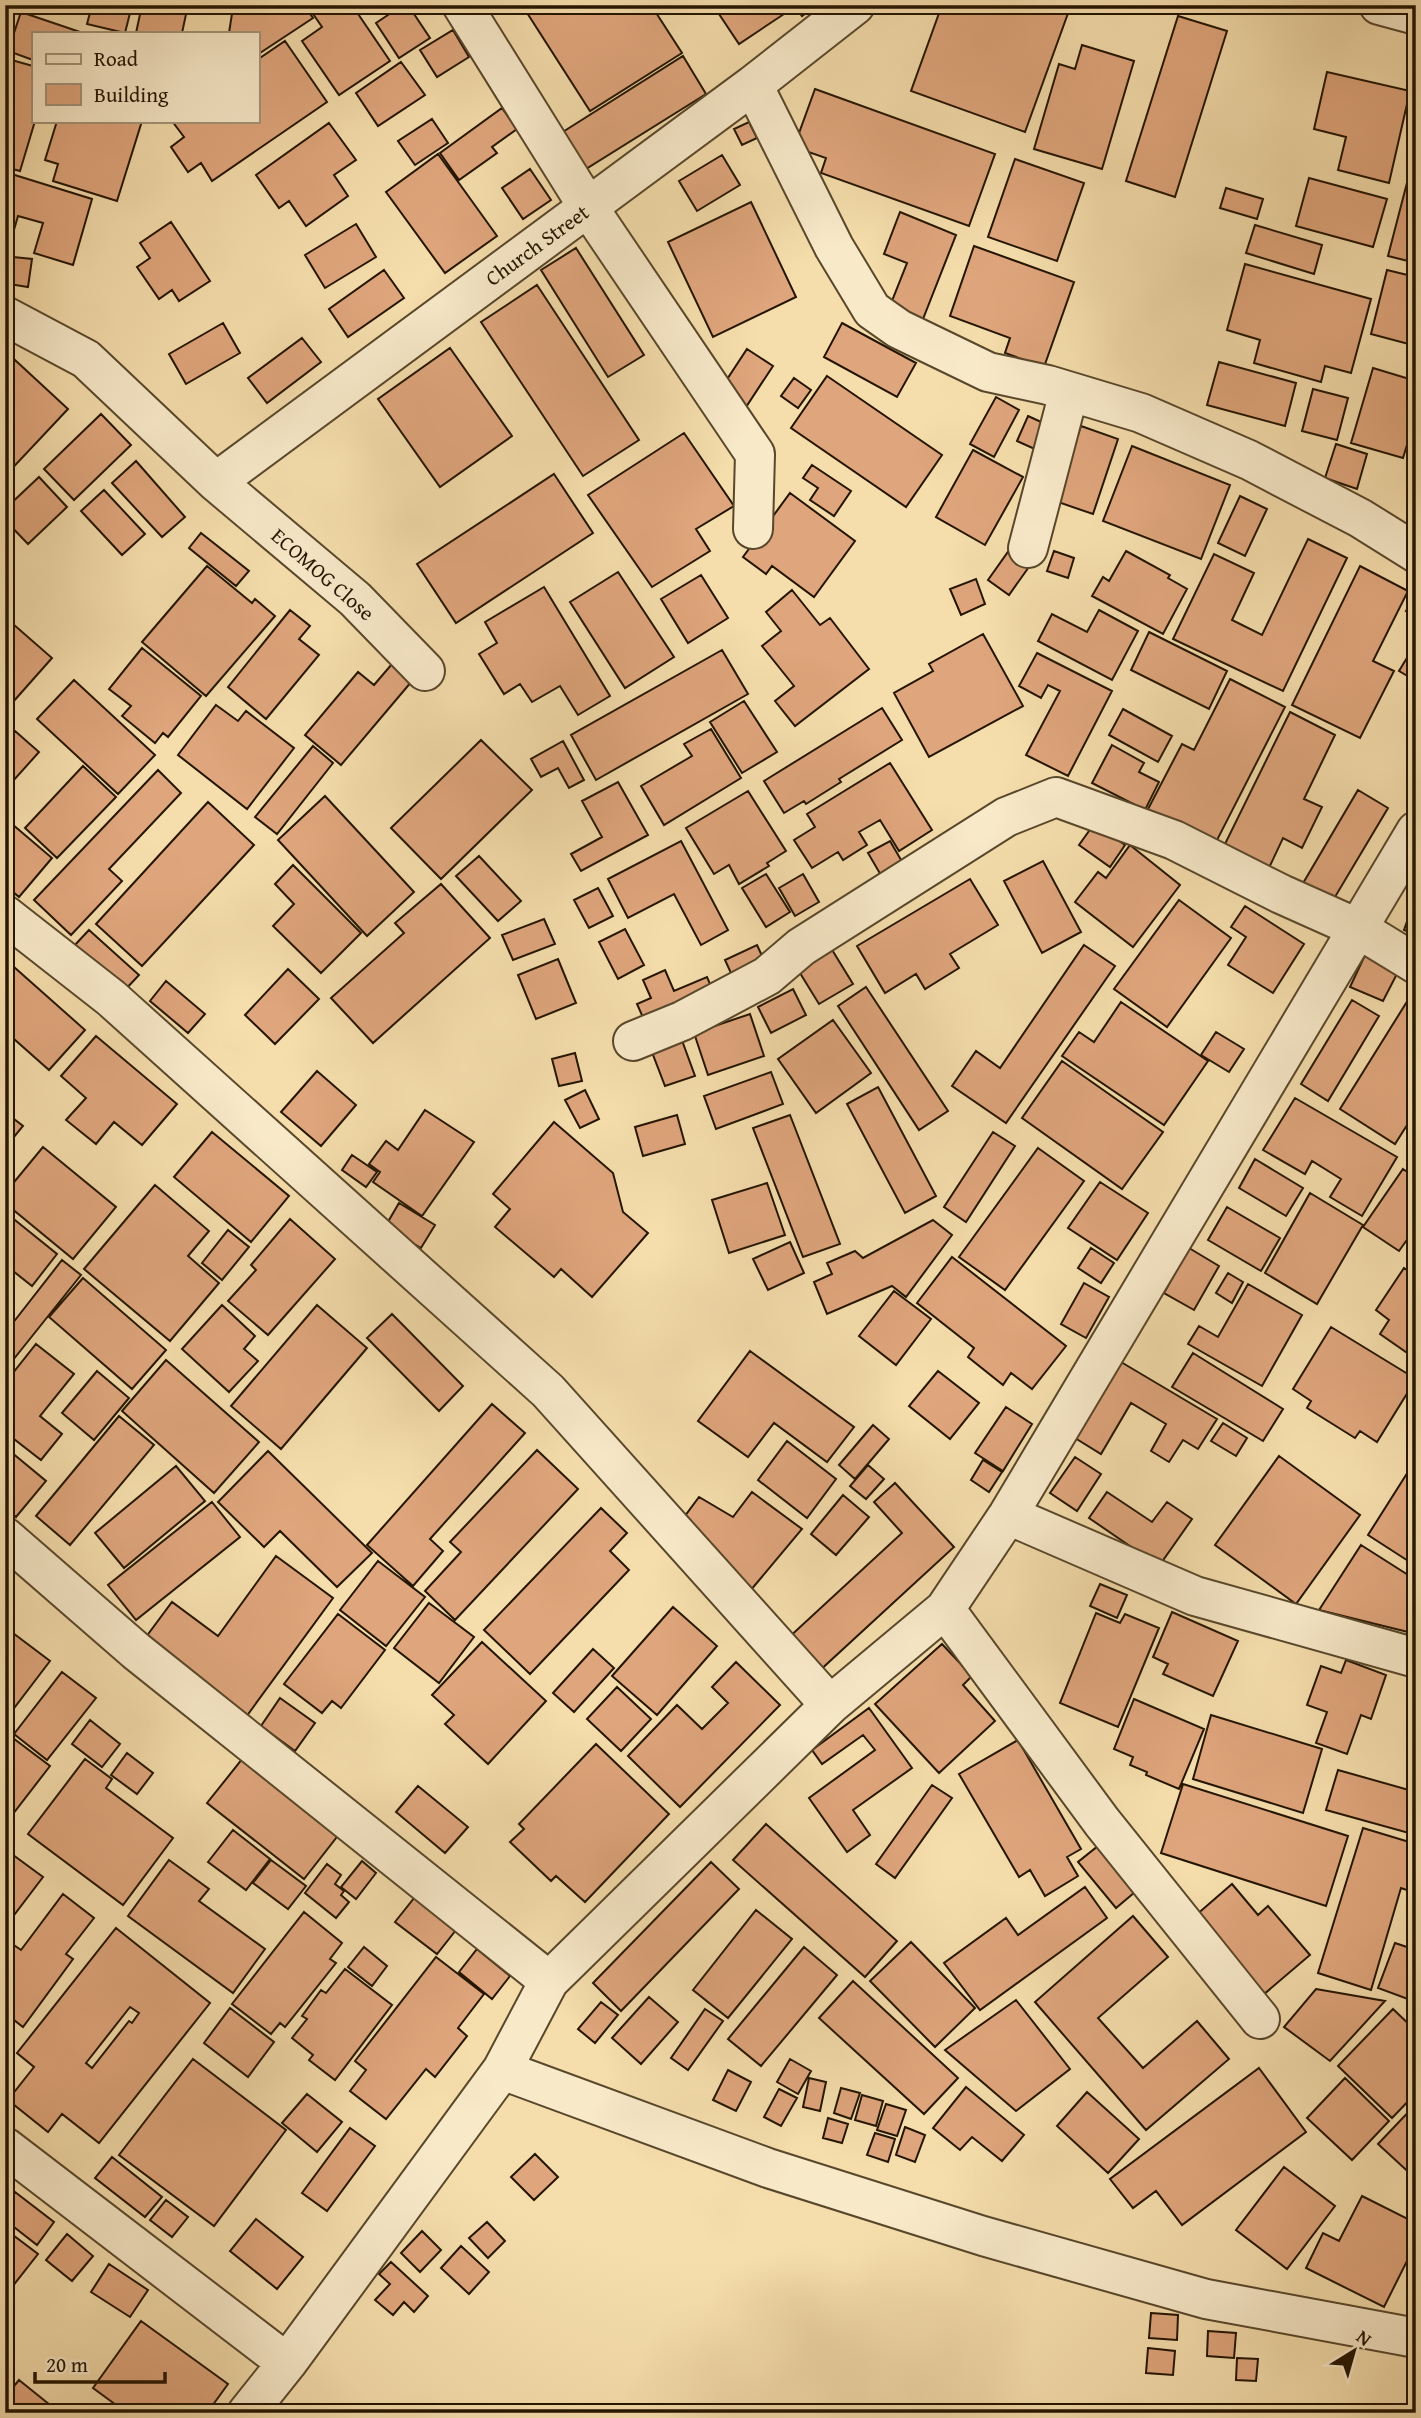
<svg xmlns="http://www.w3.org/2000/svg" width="1421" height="2418" viewBox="0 0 1421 2418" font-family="'Gentium Book Plus',serif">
<rect width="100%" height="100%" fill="#f5ddac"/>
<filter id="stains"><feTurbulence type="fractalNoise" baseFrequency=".00286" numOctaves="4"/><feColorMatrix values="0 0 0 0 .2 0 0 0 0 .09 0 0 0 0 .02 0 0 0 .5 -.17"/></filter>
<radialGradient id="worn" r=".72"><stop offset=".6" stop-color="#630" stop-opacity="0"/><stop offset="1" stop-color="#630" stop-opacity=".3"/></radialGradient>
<!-- building -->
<path fill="#dfa57c" stroke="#241500" stroke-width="2" fill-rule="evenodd" d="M92,5H117L131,9L125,33L87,24Z
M142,5H188L182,33H136Z
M235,5H304L313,18L257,55V33H229L233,7Z
M307,5H352L390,61L339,95L302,41L322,27Z
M403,5H408L430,38L399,58L376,23Z
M522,5H651L682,53L590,111Z
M713,5H791L793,8L739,44Z
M794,5H817L802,16Z
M942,5H1071L1025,132L911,91Z
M21,12L83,33H33V60L8,51Z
M1178,16L1227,31L1175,197L1126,181Z
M453,30L469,57L437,77L420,50Z
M285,41L327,102L212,181L201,163L188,172L171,147L184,137L172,121H257V60Z
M1082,45L1134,61L1102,169L1034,149L1059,64L1075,69Z
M683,56L706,94L581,172L558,135Z
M8,59L33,66V121H35L20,171L5,167V69Z
M401,62L425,95L378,126L356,93Z
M1327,72L1410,91L1389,183L1338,170L1346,137L1314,129Z
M815,89L995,154L969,226L821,173L826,158L794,147Z
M502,108L517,129L492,147L497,153L459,180L440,153Z
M432,119L448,143L415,165L398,141Z
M57,121H142L117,201L53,181L58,164L45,160Z
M749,122L757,138L742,145L734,129Z
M329,123L356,160L334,175L348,196L306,226L289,201L279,208L256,175Z
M1416,148V263L1388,256Z
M438,154L497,236L445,273L386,192Z
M722,155L740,185L697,211L679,181Z
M1015,159L1084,183L1057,261L988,237Z
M530,169L551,200L523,219L502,188Z
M5,172L92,199L73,265L34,253L43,223L18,216L9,247L5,245Z
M1309,178L1387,199L1373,247L1296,226Z
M1226,188L1263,199L1257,219L1220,208Z
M751,202L796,297L713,337L668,242Z
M900,212L956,235L923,319L890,306L907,263L884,254Z
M171,222L210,281L179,301L172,290L159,299L137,267L150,258L140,243Z
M356,224L376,257L325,288L305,255Z
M1255,225L1322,245L1314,274L1246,253Z
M974,246L1074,282L1044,367L1005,353L1010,338L950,316Z
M576,248L644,355L608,377L541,270Z
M13,257L32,259L28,287L9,284Z
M1245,264L1371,299L1351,373L1325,366L1321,382L1254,363L1260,340L1227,330Z
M384,270L404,298L348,337L329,309Z
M1387,270L1416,277V346L1371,334Z
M537,285L639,440L583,476L481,322Z
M223,323L240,353L186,384L169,354Z
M842,323L916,363L897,397L824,357Z
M302,338L321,362L267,403L248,378Z
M450,348L512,436L440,487L378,399Z
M747,349L773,366L746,407L720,390Z
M15,360L68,409L5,476V371Z
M1219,362L1296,383L1285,426L1207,405Z
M1373,368L1416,381V415L1403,458L1351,443Z
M827,376L942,455L906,507L791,428Z
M794,378L811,390L798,408L781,396Z
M1313,389L1348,398L1337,440L1302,431Z
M996,397L1019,410L994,457L970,444Z
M101,414L131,445L74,500L44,469Z
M1028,416L1050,426L1039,451L1017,441Z
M1081,426L1118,439L1093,514L1055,501Z
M684,433L734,506L696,529L710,551L652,587L588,495Z
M1336,444L1367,454L1357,489L1325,478Z
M1132,446L1230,485L1201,559L1103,521Z
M973,450L1023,477L985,545L936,517Z
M136,461L185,517L162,537L112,483Z
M812,465L851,491L834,516L810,500L818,488L803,478Z
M554,474L593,533L456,623L417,564Z
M39,477L67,507L28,544L5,520V509Z
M104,490L145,534L122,555L81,511Z
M790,493L855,541L814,597L772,566L766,574L743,557Z
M1240,496L1267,509L1245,556L1218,543Z
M201,533L249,571L236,586L189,548Z
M1308,539L1347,558L1283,691L1173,639L1214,554L1254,573L1232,620L1262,635Z
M1010,549L1031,564L1009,595L988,580Z
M1054,551L1074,558L1068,578L1047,571Z
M1126,551L1170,575L1168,578L1187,589L1163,634L1092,596L1103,577L1109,581Z
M207,566L252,603L255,599L275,616L206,696L142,642Z
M1360,566L1408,591L1373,661L1394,671L1360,738L1292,705Z
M618,572L674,657L625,688L570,602Z
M701,575L728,618L688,643L661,599Z
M976,579L985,604L961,615L950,589Z
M544,587L610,696L578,715L560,686L532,702L520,684L504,694L479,654L497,643L485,622Z
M792,590L820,625L830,618L869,669L795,726L775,701L794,686L762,646L781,631L766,612Z
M1416,593V616L1406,611Z
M290,610L310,626L299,639L319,655L266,719L228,687Z
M1099,610L1138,631L1112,680L1038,641L1052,614L1087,632Z
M5,617L52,658L5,711Z
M1149,632L1227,671L1209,709L1131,670Z
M983,634L1023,706L929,757L894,693L933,671L929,664Z
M1416,643V681L1399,671Z
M142,648L201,696L168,737L163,733L155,743L122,716L131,706L109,689Z
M722,650L748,694L596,780L571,735Z
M1037,653L1112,691L1068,776L1026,755L1060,691L1048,685L1041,698L1019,686Z
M392,664L412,681L341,765L305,735L358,672L374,685Z
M1230,679L1285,707L1214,846L1147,811L1182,744L1194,750Z
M74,680L155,755L118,794L37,719Z
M744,701L777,752L742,773L710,722Z
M216,705L238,721L246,711L294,748L247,809L178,755Z
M882,708L902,740L839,779L841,782L806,804L804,801L784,813L764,781Z
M1123,709L1172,736L1158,762L1109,735Z
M1290,712L1335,735L1304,799L1322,807L1302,848L1283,838L1268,870L1223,848Z
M711,729L741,778L664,825L641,786L692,756L684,744Z
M15,731L39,752L5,790V741Z
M481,740L532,790L441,879L391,828Z
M563,741L584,780L569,788L558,768L541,777L531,759Z
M1112,745L1144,763L1139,772L1159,782L1145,810L1092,783Z
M313,746L333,763L277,834L255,817Z
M890,763L932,830L899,851L880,820L859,832L867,845L843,860L838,852L812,868L794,840L815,827L807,814Z
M83,766L116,797L57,858L25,828Z
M158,770L181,793L109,869L122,881L71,935L34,900Z
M618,782L648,835L581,871L571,854L602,837L582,801Z
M1358,790L1388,808L1332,902L1302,885Z
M748,791L786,851L767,863L769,866L739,884L729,865L714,874L686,828Z
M325,796L414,892L367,936L278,840Z
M208,802L254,845L142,966L96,924Z
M5,818L52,858L19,897L5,885Z
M1094,824L1125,845L1110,867L1079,845Z
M681,841L728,930L701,945L674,894L628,918L608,879Z
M890,841L904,865L882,877L868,853Z
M1130,845L1180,885L1133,947L1075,902L1098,872L1106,878Z
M479,856L521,901L498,921L456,876Z
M1043,861L1081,932L1042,953L1004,881Z
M293,865L361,933L321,973L273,926L294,904L275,884Z
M766,874L790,912L766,927L742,888Z
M803,874L819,902L795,916L779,888Z
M970,879L998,925L950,954L959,968L925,989L916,974L885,993L857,946Z
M441,884L490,938L373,1043L331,998L404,933L395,923Z
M598,888L613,916L589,928L574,900Z
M1179,900L1231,938L1167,1027L1114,989Z
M1414,902L1416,903V935L1404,930Z
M1245,906L1304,944L1273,993L1228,965L1246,937L1231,927Z
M544,919L555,944L513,960L502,935Z
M625,929L644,965L618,979L599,942Z
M89,930L139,975L123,992L73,947Z
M826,940L853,984L819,1004L792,960Z
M757,945L768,969L736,984L725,960Z
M1084,945L1115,966L1006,1123L952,1086L976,1051L1000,1068Z
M1366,953L1400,968L1383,1001L1350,987Z
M5,959L85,1030L49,1070L5,1031Z
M558,959L576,1003L536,1019L518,975Z
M288,969L319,999L275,1044L245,1015Z
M665,970L674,991L707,977L714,993L645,1022L637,1004L651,998L643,980Z
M166,981L205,1014L188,1033L150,1001Z
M866,987L948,1111L919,1130L838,1006Z
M793,989L806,1015L771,1033L758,1007Z
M1413,992L1416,994V1111L1395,1144L1340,1109Z
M1352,1000L1379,1016L1328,1101L1301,1084Z
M1121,1002L1208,1061L1164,1125L1062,1056L1079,1032L1094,1042Z
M750,1014L764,1056L708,1075L694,1033Z
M833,1020L871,1073L816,1113L778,1059Z
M1216,1032L1244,1049L1229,1072L1201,1055Z
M680,1035L695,1076L665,1086L650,1047Z
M96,1036L177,1104L142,1145L114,1122L96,1144L66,1120L86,1098L61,1076Z
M575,1053L582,1081L559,1086L552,1059Z
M1062,1061L1163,1132L1122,1189L1022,1118Z
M317,1071L356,1105L321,1146L281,1112Z
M771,1072L783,1104L716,1129L704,1096Z
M878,1087L936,1196L905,1213L847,1104Z
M585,1090L599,1119L580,1128L565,1100Z
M1295,1098L1397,1157L1362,1216L1330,1197L1341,1179L1312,1161L1305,1174L1263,1150Z
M425,1110L474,1142L422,1216L373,1182L380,1172L369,1164L386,1141L398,1150Z
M5,1112L23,1126L5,1148Z
M677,1115L685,1144L643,1156L635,1127Z
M790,1115L840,1244L803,1257L753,1128Z
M554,1122L613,1173L623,1212L648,1233L592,1297L561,1269L554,1277L495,1227L510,1209L493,1194Z
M212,1132L289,1196L251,1242L174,1177Z
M993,1132L1015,1146L966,1222L944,1207Z
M43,1147L116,1207L73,1259L5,1203V1193Z
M1038,1148L1084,1181L1005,1290L959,1257Z
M352,1155L377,1172L366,1187L342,1170Z
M1255,1159L1303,1188L1286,1216L1239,1188Z
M1403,1169L1416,1178V1227L1399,1251L1363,1227Z
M1100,1182L1148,1213L1117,1260L1068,1228Z
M767,1183L785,1235L729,1253L712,1200Z
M155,1185L209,1231L188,1256L219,1283L170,1341L84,1269Z
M1310,1193L1363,1225L1317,1304L1265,1273Z
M399,1203L435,1225L421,1248L385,1227Z
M1227,1207L1280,1238L1261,1271L1208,1240Z
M5,1212L57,1254L32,1286L8,1267L5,1271Z
M290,1219L335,1259L268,1335L228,1301L256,1270L251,1265Z
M933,1220L952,1235L906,1297L892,1286L827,1314L814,1282L832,1274L827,1263L855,1251L863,1258Z
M228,1230L249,1247L222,1280L202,1263Z
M790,1242L804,1273L768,1290L753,1259Z
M1091,1248L1114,1263L1101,1283L1078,1268Z
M1189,1248L1219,1266L1194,1310L1164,1293Z
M952,1257L1066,1346L1032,1389L1011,1373L1003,1385L968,1357L974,1348L917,1303Z
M62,1260L81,1275L5,1370V1333Z
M1404,1268L1416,1276V1359L1380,1334L1389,1320L1376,1310Z
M1228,1273L1243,1282L1232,1303L1216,1293Z
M83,1278L166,1350L132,1389L49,1317Z
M1084,1283L1109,1297L1086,1338L1061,1324Z
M1248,1284L1302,1315L1262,1386L1188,1344L1199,1326L1218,1337Z
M894,1291L931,1319L896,1365L859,1336Z
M222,1305L255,1336L244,1349L258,1361L229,1392L182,1349Z
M317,1305L367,1348L281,1449L231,1406Z
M392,1314L463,1386L439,1411L367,1338Z
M1331,1327L1416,1379L1377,1442L1360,1431L1355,1438L1307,1408L1311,1401L1293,1389Z
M36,1344L74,1374L40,1416L62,1434L41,1460L5,1432V1383Z
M750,1351L854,1427L827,1462L774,1423L748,1457L698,1421Z
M1193,1353L1283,1409L1263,1441L1172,1387Z
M166,1360L259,1442L214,1493L122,1411Z
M1121,1362L1217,1419L1198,1449L1183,1440L1169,1462L1151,1451L1166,1424L1131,1403L1101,1454L1075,1438Z
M97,1371L129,1398L94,1440L62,1413Z
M938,1371L979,1403L950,1439L909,1406Z
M492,1404L525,1433L430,1539L443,1551L413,1586L367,1545Z
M1006,1407L1032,1424L1003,1471L975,1453Z
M119,1416L154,1445L70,1545L36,1516Z
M1223,1423L1247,1438L1236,1456L1211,1441Z
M873,1425L889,1439L855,1479L839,1465Z
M787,1441L836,1479L807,1518L758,1480Z
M5,1447L46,1481L16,1517L5,1508Z
M537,1450L578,1489L455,1620L425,1591L461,1552L450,1542Z
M268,1451L372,1553L337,1587L280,1531L264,1547L218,1502Z
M1279,1456L1360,1515L1296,1604L1215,1545Z
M1075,1457L1101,1474L1077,1511L1050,1493Z
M983,1460L1002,1472L989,1492L971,1480Z
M1413,1464L1416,1465V1566L1368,1535Z
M868,1465L884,1479L866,1499L850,1486Z
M176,1466L205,1501L124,1568L95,1533Z
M895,1483L954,1547L817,1673L786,1640L902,1533L874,1502Z
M752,1492L802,1529L745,1597L679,1524L699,1497L733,1517Z
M1107,1492L1152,1522L1167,1502L1192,1519L1159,1566L1089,1518Z
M843,1495L869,1517L836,1555L811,1534Z
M212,1502L240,1537L136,1620L108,1585Z
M601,1508L627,1533L610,1551L629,1570L530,1674L484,1630Z
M1361,1545L1416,1580V1634L1319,1610Z
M276,1556L333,1598L246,1717L143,1641L172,1602L218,1636Z
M378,1561L425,1597L386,1646L340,1610Z
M1100,1584L1127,1595L1117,1618L1090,1606Z
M429,1603L474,1637L439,1683L394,1648Z
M673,1607L717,1646L657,1715L612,1676Z
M1172,1612L1238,1641L1213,1696L1163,1674L1168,1664L1153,1657Z
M1096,1613L1120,1623L1125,1614L1159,1628L1118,1727L1060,1703Z
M338,1614L385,1650L341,1708L332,1701L322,1713L284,1684Z
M5,1627L50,1661L5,1720Z
M482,1642L546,1701L488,1764L445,1724L454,1715L432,1695Z
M942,1644L972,1676L963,1685L995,1721L939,1773L875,1704Z
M593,1649L614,1668L574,1712L553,1693Z
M1346,1660L1386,1675L1371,1719L1361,1715L1347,1754L1316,1743L1327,1712L1307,1705L1321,1666L1341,1673Z
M736,1662L780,1705L680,1807L628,1756L677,1705L702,1729L728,1703L712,1687Z
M62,1672L96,1698L47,1760L14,1734Z
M617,1687L651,1719L621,1751L587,1719Z
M280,1698L315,1723L295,1751L261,1726Z
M1134,1699L1204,1729L1179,1789L1146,1775L1147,1772L1130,1765L1133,1757L1114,1749Z
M869,1708L912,1768L853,1810L870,1835L847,1852L809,1798L875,1750L863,1735L822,1764L812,1750Z
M1211,1715L1322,1749L1303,1813L1193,1779Z
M90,1720L120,1744L102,1767L72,1744Z
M5,1732L50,1766L6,1823H5Z
M1018,1740L1081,1849L1067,1857L1078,1876L1045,1896L1030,1870L1019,1877L959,1774Z
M596,1744L669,1814L585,1902L556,1876L551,1881L510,1842L524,1829L519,1824Z
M127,1753L153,1773L137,1794L111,1775Z
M243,1758L340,1833L304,1879L207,1803Z
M85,1759L112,1779L106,1788L173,1838L123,1905L28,1834Z
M1338,1770L1416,1792V1835L1326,1810Z
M1183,1784L1348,1836L1326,1906L1161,1853Z
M932,1785L952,1798L895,1878L876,1864Z
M418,1786L468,1827L445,1853L396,1812Z
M766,1824L897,1941L865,1977L733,1860Z
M1363,1828L1416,1844V1893L1401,1888L1371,1990L1318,1973Z
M233,1830L270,1859L246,1890L208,1862Z
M1103,1842L1141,1887L1116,1908L1078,1862Z
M5,1849L43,1877L5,1927Z
M169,1860L209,1889L199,1901L265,1949L233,1993L128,1916Z
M271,1860L306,1886L288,1909L253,1883Z
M362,1861L376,1873L356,1899L341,1887Z
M711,1862L739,1889L621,2011L593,1983Z
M327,1864L341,1875L335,1884L344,1891L341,1895L349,1902L336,1918L305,1893Z
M1232,1884L1258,1915L1268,1906L1310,1955L1263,1995L1195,1916Z
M1085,1887L1107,1918L980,2010L944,1963L1006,1918L1018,1935Z
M63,1894L94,1918L66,1954L73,1959L23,2027L5,2013V1939L21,1950Z
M415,1897L456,1930L437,1954L395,1922Z
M756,1910L792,1939L728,2018L693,1990Z
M304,1912L342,1943L330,1959L336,1963L285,2027L280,2023L271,2034L232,2004Z
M1133,1916L1168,1957L1098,2018L1143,2068L1197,2021L1229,2059L1146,2130L1035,2002Z
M116,1928L210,2003L99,2143L62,2114L48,2132L8,2100L34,2067L17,2053ZM130,2007L139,2013L132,2023L129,2021L92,2068L86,2063Z
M911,1942L975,2008L935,2047L870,1981Z
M1395,1943L1416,1950V2002L1378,1988Z
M364,1947L387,1966L372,1986L348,1967Z
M804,1947L837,1975L761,2066L728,2039Z
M477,1949L510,1976L492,1999L459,1972Z
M436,1957L484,1994L458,2028L467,2036L435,2077L426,2069L386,2119L350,2091L366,2070L355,2061Z
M345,1969L392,2005L335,2080L309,2060L313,2055L292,2038L307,2019L302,2016L321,1990L326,1993Z
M853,1981L958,2078L924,2114L819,2018Z
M1316,1989L1385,2001L1330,2061L1284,2027Z
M649,1997L678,2022L641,2064L612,2038Z
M1016,2000L1070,2069L1016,2111L945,2050Z
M601,2002L618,2015L595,2043L578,2029Z
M230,2008L274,2042L248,2077L204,2043Z
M705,2009L723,2021L688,2070L671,2058Z
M1393,2009L1416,2031V2093L1392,2118L1338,2066Z
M193,2059L286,2130L214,2226L119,2155Z
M790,2059L811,2071L798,2094L777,2082Z
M1259,2068L1306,2132L1182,2225L1156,2191L1133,2208L1110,2179Z
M728,2070L751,2082L736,2111L713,2100Z
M809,2078L826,2082L820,2111L803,2107Z
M1345,2078L1389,2121L1352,2160L1307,2118Z
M966,2087L1024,2135L1002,2161L972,2137L960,2150L933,2128Z
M841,2088L860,2093L851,2119L834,2113Z
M779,2089L797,2098L781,2126L764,2117Z
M1087,2092L1139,2139L1108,2173L1057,2126Z
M307,2094L342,2122L317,2152L282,2123Z
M862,2095L883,2101L876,2126L855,2120Z
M886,2104L906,2110L897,2136L877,2130Z
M1416,2104V2179L1378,2144Z
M828,2118L848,2124L842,2143L823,2138Z
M905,2127L925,2135L915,2162L896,2155Z
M350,2128L375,2146L327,2211L302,2193Z
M875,2133L895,2139L888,2162L867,2155Z
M535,2154L558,2177L534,2200L511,2177Z
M112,2157L162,2197L145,2217L95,2178Z
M1284,2167L1335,2206L1287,2269L1236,2230Z
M15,2192L54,2222L37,2245L5,2220V2205Z
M1362,2196L1416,2223V2243L1384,2307L1306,2268L1323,2233L1339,2241Z
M166,2200L188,2217L172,2237L150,2220Z
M256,2219L303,2257L277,2289L230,2251Z
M487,2222L505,2241L488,2258L469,2238Z
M5,2229L38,2254L5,2296Z
M422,2231L441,2250L420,2272L401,2253Z
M67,2234L93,2256L72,2281L46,2260Z
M461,2246L489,2272L469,2294L441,2268Z
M391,2262L428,2296L414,2312L404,2302L393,2315L375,2300L390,2284L379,2274Z
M109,2264L148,2290L130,2317L91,2292Z
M1151,2313L1178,2315L1177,2340L1149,2338Z
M141,2321L228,2384L207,2413H127L93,2388Z
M1208,2331L1236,2333L1234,2358L1207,2356Z
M1148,2348L1175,2351L1173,2375L1146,2373Z
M1237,2358L1258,2359L1256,2381L1236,2380Z
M19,2380L60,2413H5V2397Z"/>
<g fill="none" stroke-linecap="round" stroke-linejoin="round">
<!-- street casing -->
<g stroke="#58472b" stroke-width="42">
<path id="street" d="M462,5L588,207L755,454L753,529
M1379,5L1416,15
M753,85L834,247L872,310L899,329L988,372L1048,385L1141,413L1249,460L1360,518L1416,553
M5,316L86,359L216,482L355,599L425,671
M216,482L753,85L855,5
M1028,548L1069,392
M5,915L111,998L548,1391L830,1705
M633,1041L682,1021L767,976L801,947L1006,817L1056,797L1174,840L1281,894L1357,928L1416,964
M1008,1515L1195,1596L1416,1658
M5,1537L136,1651L549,1981
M945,1609L1102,1822L1260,2019
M502,2070L768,2168L983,2236L1206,2299L1416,2338
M5,2147L287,2363
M247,2413L287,2363L502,2070L549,1981L830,1705L945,1609L1008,1515L1416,831"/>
</g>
<!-- street -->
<use href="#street" stroke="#f8e9c9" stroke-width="38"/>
</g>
<g text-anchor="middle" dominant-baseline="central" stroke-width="6" stroke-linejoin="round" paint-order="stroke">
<!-- street labels -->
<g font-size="21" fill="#241500" stroke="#f8e9c9">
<text transform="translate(537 245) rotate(-36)">Church Street</text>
<text transform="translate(323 574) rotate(41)">ECOMOG Close</text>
</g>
</g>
<!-- margin -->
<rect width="1421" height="2418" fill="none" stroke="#f5ddac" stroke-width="28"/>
<rect x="7" y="7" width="1407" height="2404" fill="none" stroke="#241500" stroke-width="3.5"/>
<rect x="14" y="14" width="1393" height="2390" fill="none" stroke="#241500" stroke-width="2"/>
<!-- legend -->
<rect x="32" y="32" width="228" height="91" fill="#f8e9c9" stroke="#a39479" stroke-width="2"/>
<rect x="46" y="54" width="35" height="10" fill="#f8e9c9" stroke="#a39479" stroke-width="2"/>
<text x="94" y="66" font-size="21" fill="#241500">Road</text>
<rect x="46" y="84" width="35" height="21" fill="#dfa57c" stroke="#a39479" stroke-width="2"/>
<text x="94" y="102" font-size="21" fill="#241500">Building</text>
<!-- north arrow -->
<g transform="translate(1354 2351) rotate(37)" stroke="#f8e9c9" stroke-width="5" paint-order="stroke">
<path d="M0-5L12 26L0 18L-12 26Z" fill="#241500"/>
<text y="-10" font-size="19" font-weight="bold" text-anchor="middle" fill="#241500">N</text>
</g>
<!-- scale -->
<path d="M35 2372v10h130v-10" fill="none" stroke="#241500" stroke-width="3.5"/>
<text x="46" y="2372" font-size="21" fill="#241500" stroke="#f8e9c9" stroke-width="5" paint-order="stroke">20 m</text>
<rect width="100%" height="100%" filter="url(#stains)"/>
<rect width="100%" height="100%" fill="url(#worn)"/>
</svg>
